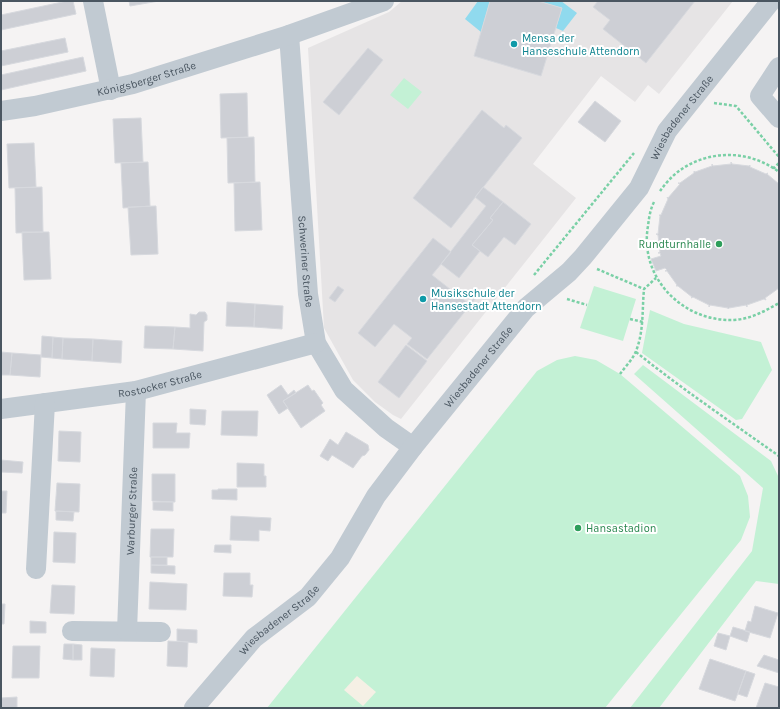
<svg xmlns="http://www.w3.org/2000/svg" width="780" height="709" viewBox="0 0 780 709" font-family="Karla,sans-serif">
<rect width="100%" height="100%" fill="#f5f3f3"/>
<!-- education -->
<path fill="#e6e4e5" d="M402,1H733L659,94L648,85L635,102L601,76L533,164L576,198L401,419L393,415L375,402L353,380L324,328L308,48L389,12Z"/>
<!-- green -->
<path fill="#c3f1d5" d="M404,78L422,92L408,109L390,95Z
M594,286L636,299L623,341L580,328Z
M650,310L684,324L761,342L772,370L742,419L736,420L642,353Z
M575,356L596,360L620,374L740,476L748,496L750,517L741,540L605,708H267L537,371L557,360Z
M643,365L771,461L779,478V584L756,581L659,708H630L752,551L763,488L634,374Z"/>
<!-- sand -->
<path fill="#f5f0e5" d="M357,676L376,692L363,706L344,690Z"/>
<!-- water -->
<path fill="#90daee" d="M478,1H490L481,32L465,19Z
M538,1H561L577,13L563,31L556,28L562,8Z"/>
<!-- building -->
<path fill="#cdcfd5" stroke="#d7d9de" d="M67,1H73L76,14L1,30V15Z
M129,1H159L130,6Z
M490,1H538L562,8L541,76L474,56Z
M598,1H695L646,63L603,29L610,20L593,7Z
M65,38L68,52L1,66V51Z
M368,48L383,60L339,115L323,102Z
M83,57L86,71L1,90V75Z
M247,93L248,137L221,138L220,94Z
M595,101L621,121L605,142L578,122Z
M482,110L504,128L506,125L522,138L451,228L413,198Z
M141,118L143,162L115,163L113,119Z
M254,137L255,182L228,183L227,138Z
M34,143L36,187L9,188L7,144Z
M148,162L150,206L123,208L121,163Z
M731,162L732,164L749,166L750,165V167L766,174L768,173L767,174L779,184V288L765,298L766,300L764,299L747,305V307L746,305L729,308L728,309V308L710,305L709,307V305L693,297L691,298L692,297L678,286H676L677,285L667,271H665L667,270L665,268L656,271L651,259L661,256L660,253H658L660,252L658,235L656,234H658L660,216L659,215H661L668,199L667,197L668,198L680,184L678,183H680L694,173V171L695,172L712,166V164L713,166L731,164Z
M260,182L262,230L235,231L234,183Z
M42,187L43,232L16,233L15,188Z
M483,187L503,202L490,218L493,220L472,245L480,251L459,278L441,264L486,206L475,197Z
M503,202L531,224L515,245L504,237L488,257L472,245L493,220L490,218Z
M156,206L158,254L131,255L128,207Z
M22,232H49L51,279L24,280Z
M433,238L451,252L432,275L469,304L478,293L479,294L427,359L407,344L412,338L394,324L375,347L358,333Z
M338,286L344,290L335,302L329,298Z
M227,302L255,304L254,327L226,326Z
M255,304L283,306L282,329L254,327Z
M199,312H205L207,315V320L204,322L203,351L173,349L175,327L190,328V314L196,315Z
M145,326L175,327L173,349L144,348Z
M42,336L53,337L52,358L41,357Z
M53,337L63,338L62,359L52,358Z
M63,338L93,339L92,361L62,359Z
M93,339L122,341L121,363L92,361Z
M406,345L427,361L399,398L378,382Z
M1,352L12,353L10,375H1Z
M12,353L41,355L40,377L10,375Z
M281,385L288,395L294,390L296,393L283,401L288,408L279,414L267,395Z
M308,385L312,391L314,390L323,403L321,405L325,411L301,428L283,401Z
M190,409L206,410L205,425L190,424Z
M222,411H258L257,436L221,435Z
M153,423H177L176,433H190L189,448H153Z
M59,431L81,432L80,462L58,461Z
M346,432L368,445L369,450L365,455L362,456L353,468L332,455L328,461L320,456L330,439L338,445Z
M1,460L23,462L22,473L1,472Z
M237,463L264,464V476H266V487H237Z
M152,474H175V502L152,501Z
M57,483L80,484L79,512L55,511Z
M218,489H237V500L212,499V490H218Z
M1,491H7L6,513H1Z
M153,502H173V511L153,510Z
M56,511L74,512L73,521L56,520Z
M231,516L271,518L270,531L259,530V541L230,540Z
M151,529H174L173,557H150Z
M54,532L76,533L75,563L53,562Z
M215,545H231V553L214,552Z
M151,557H167V565H151Z
M151,565L175,566V574L151,573Z
M224,573H250V585H253L252,597L223,596Z
M150,582L187,584L186,610L149,609Z
M52,585L75,586L74,614L50,613Z
M1,604H5L4,624H1Z
M755,606L778,613L770,638L745,631L748,621L751,622Z
M30,621L46,622V633H30Z
M733,627L750,632L747,642L730,636Z
M177,629L197,630V643L177,641Z
M718,633L730,636L726,650L714,646Z
M168,641L188,642L187,667L167,666Z
M64,644H73V660L63,659Z
M73,644L82,645V660H73Z
M13,646H40L39,678H12Z
M91,648L115,649L114,677L90,676Z
M764,655L779,660V673L757,666Z
M710,659L746,671L735,701L699,689Z
M746,671L755,674L747,697L738,694Z
M765,683L779,687V708H756Z
M17,697V708H1V698Z"/>
<g fill="none" stroke-linecap="round" stroke-linejoin="round">
<!-- path -->
<path stroke="#7ad0a6" stroke-width="2.5" stroke-dasharray="3 2" stroke-linecap="butt" d="M714,103L736,106L779,157
M773,167L774,168L779,163
M660,191C665,184 672,176 679,171C709,149 750,150 779,172
M654,202C650,210 649,218 648,226C639,277 682,322 734,320C751,319 765,311 779,303
M597,269L644,289L656,278
M534,275L634,153
M567,299L587,305
M630,319L643,322
M636,352C682,389 731,422 779,456
M620,374C625,367 633,359 636,351C644,331 642,310 644,289"/>
<!-- minor -->
<g stroke="#c1cad2" stroke-width="20">
<path d="M93,1L111,90"/>
<path id="s1" d="M289,35L308,294L316,343L344,390L386,428L413,447"/>
<path d="M779,67L760,96L779,118"/>
<path id="s2" d="M1,111L35,106L133,84L289,35L384,1"/>
<path id="s3" d="M1,409L136,391L316,343"/>
<path d="M36,569L45,403"/>
<path d="M72,631L161,632"/>
<path id="s4" d="M127,631L136,391"/>
<path id="s5" d="M194,708L254,638L308,597L340,558L376,496L413,447L526,308L569,272L583,257L639,188L667,131L771,1"/>
</g>
</g>
<!-- markers -->
<g fill="#0f9aa8" stroke="#fff" stroke-width="1.5">
<circle cx="514" cy="44" r="4"/>
<circle cx="423" cy="299" r="4"/>
</g>
<g fill="#2e9e5b" stroke="#fff" stroke-width="1.5">
<circle cx="719" cy="244" r="4"/>
<circle cx="578" cy="528" r="4"/>
</g>
<g text-anchor="middle" dominant-baseline="central" stroke-width="4" stroke-linejoin="round" paint-order="stroke">
<!-- culture labels -->
<g font-size="11" fill="#0d838f" stroke="#fff" text-anchor="start">
<text x="522" y="38">Mensa der<tspan x="522" dy="13">Hanseschule Attendorn</tspan></text>
<text x="431" y="293">Musikschule der<tspan x="431" dy="13">Hansestadt Attendorn</tspan></text>
</g>
<!-- street labels -->
<g font-size="11" fill="#4a5661" stroke="#fff">
<text stroke="none"><textPath href="#s2" startOffset="149">Königsberger Straße</textPath></text>
<text stroke="none"><textPath href="#s5" startOffset="771">Wiesbadener Straße</textPath></text>
<text stroke="none"><textPath href="#s1" startOffset="227">Schweriner Straße</textPath></text>
<text stroke="none"><textPath href="#s5" startOffset="447">Wiesbadener Straße</textPath></text>
<text stroke="none"><textPath href="#s3" startOffset="161">Rostocker Straße</textPath></text>
<text stroke="none"><textPath href="#s4" startOffset="120">Warburger Straße</textPath></text>
<text stroke="none"><textPath href="#s5" startOffset="123">Wiesbadener Straße</textPath></text>
</g>
<!-- leisure labels -->
<g font-size="11" fill="#27864d" stroke="#fff" text-anchor="end">
<text x="711" y="244">Rundturnhalle</text>
<text x="586" y="528" text-anchor="start">Hansastadion</text>
</g>
</g>
<!-- border -->
<rect width="780" height="709" fill="none" stroke="#4a5661" stroke-width="4"/>
</svg>
